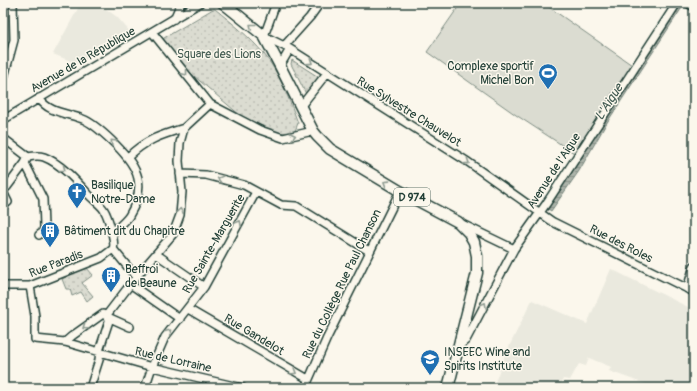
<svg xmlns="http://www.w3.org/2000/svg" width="697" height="391" viewBox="0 0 697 391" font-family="Pangolin,sans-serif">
<defs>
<pattern id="park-dots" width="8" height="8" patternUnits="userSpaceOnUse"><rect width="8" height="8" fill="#dbdcd1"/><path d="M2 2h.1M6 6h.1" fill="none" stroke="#bcbeb4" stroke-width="1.8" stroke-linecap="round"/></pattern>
<pattern id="water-rules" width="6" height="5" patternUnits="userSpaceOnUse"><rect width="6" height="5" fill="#adb4aa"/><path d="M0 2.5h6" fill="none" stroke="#8c948b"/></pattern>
</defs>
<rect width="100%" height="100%" fill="#fbf7ec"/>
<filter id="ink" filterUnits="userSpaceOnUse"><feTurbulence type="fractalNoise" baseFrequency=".025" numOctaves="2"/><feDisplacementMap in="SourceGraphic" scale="8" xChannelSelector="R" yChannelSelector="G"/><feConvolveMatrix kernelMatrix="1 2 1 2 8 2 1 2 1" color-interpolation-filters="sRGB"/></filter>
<g filter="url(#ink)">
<!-- built -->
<path fill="#eae9de" d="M81,3H98L117,17L131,33L78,64L53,54Z
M611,269L694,310V388H656L609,371L611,367L589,358L586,366L579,364L570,380L563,379L559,388H493L505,355L532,300L587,324Z"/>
<!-- green -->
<path fill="#dbdcd1" stroke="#7d8c82" d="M461,3H543L632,65L574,153L516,115L427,52Z"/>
<!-- park -->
<path fill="url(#park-dots)" stroke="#7d8c82" d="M213,9H215C232,23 250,37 264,54C280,74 289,99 298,123L295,131L292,132L279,133L272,131L248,122L187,70L163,40L164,38Z
M292,60L320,78L307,96L291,64Z
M86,267L93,275L82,283L93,296L87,301L81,292L72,296L70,289H66L62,279Z"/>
<!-- water -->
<path fill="url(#water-rules)" stroke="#74847b" d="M681,3H685L606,124L579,171L551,211L548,209Z"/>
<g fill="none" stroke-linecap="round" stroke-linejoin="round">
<!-- street casing -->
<g stroke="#1f3d34" stroke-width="10">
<path id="street" d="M276,3L264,36L290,49L468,162L553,222L694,292
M687,3L694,7
M174,19L181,3
M152,32L210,104L260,130L283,138L313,131
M284,46L310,17L320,3
M280,66L290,49
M3,81L14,40L13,3
M39,98C49,114 70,113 85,120C97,126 107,136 116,145C139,168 147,186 129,216C125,222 117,228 112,233
M300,107L327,73
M3,120L200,3
M3,138L28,157
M28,157C33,156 38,155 44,157C62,164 78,183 91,197C95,201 101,205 104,210C108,216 116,243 113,249
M28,157L25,163L43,199L44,227L43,232L39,235
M128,157C145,140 161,135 184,128
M180,174L206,175L244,185L281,205L296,206L369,251
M3,190L7,187L25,163
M3,192L8,202L3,206
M464,225L514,249
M113,249L136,277
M156,254L204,287
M130,284L180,319
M3,286H30L101,258L113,249
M30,286L35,316V339L65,342L152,367L243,388
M687,289L694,266
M188,309L308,379
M106,316L136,277L173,234L180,215L182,192L179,161L180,143L184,128L210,104
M110,318L130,327
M65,342L72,336L103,314L110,318L100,348L99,360L90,388
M459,346L466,340L514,249L546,204L677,3
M145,388L152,367L165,337L204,287L256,192
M305,388L327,338L400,191"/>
</g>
<!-- primary casing -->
<g stroke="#1f3d34" stroke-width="13">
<path id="primary" d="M223,3L264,36L280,66L313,131L317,136L330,149L400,191L458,222L469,233L474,242L477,256V273L448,388"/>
</g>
<!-- street -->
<use href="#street" stroke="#fbf7ec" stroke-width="7"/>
<!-- primary -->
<use href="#primary" stroke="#fbf7ec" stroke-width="10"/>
</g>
<!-- one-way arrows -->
<defs><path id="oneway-chevron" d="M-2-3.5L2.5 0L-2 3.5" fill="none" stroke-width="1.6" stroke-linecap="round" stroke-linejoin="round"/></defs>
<g stroke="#8d9a90">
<use href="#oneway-chevron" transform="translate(252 26) rotate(-141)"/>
<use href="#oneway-chevron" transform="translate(310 62) rotate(33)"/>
<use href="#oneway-chevron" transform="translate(185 73) rotate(52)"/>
<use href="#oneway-chevron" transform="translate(293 136) rotate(-12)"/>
<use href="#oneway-chevron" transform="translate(113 142) rotate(-135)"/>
<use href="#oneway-chevron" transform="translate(467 162) rotate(33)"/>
<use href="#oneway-chevron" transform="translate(63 169) rotate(37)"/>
<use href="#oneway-chevron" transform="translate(220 179) rotate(-165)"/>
<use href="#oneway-chevron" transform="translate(386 183) rotate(-148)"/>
<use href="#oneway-chevron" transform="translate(180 211) rotate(-82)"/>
<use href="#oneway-chevron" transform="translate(239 223) rotate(-62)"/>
<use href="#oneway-chevron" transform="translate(484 305) rotate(-62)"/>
<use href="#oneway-chevron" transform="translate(85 327) rotate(145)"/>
<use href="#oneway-chevron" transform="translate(169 332) rotate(-53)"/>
<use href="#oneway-chevron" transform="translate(294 372) rotate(31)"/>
</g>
</g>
<!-- icons -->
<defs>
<g id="stadium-pin" transform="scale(1)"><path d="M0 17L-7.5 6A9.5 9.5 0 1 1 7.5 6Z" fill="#1f6fb2" stroke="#fbf7ec"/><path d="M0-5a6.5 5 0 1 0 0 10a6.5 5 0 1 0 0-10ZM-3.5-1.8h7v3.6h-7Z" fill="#fff"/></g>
<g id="church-pin" transform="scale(1)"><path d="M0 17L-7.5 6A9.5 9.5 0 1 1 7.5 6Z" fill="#1f6fb2" stroke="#fbf7ec"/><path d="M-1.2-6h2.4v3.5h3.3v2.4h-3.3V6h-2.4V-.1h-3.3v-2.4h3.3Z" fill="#fff"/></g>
<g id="building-pin" transform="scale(1)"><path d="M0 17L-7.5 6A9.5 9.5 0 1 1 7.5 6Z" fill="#1f6fb2" stroke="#fbf7ec"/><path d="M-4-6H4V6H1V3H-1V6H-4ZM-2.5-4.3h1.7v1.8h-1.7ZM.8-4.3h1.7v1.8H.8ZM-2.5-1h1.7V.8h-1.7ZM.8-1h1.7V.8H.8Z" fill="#fff"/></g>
<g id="university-pin" transform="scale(1)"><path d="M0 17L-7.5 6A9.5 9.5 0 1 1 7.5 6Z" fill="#1f6fb2" stroke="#fbf7ec"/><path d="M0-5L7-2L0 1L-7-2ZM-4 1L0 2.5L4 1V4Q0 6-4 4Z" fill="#fff"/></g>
</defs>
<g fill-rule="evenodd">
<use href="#stadium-pin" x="548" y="73"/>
<use href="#church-pin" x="77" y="192"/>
<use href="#building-pin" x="50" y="231"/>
<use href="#building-pin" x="111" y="276"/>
<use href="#university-pin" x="430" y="359"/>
</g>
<g text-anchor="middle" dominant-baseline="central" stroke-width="3" stroke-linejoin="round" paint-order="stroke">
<!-- shield labels -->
<rect fill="#fbf7ec" stroke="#61756b" stroke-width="1" x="394" y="188" width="36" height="18" rx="3"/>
<g font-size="11" font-weight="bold" fill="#1f3d34">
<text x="412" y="197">D 974</text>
</g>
<!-- park labels -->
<g font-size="12" fill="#455d53" stroke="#fbf7ec">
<text x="219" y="54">Square des Lions</text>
</g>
<!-- street labels -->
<g font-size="12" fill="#1f3d34" stroke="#fbf7ec">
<text transform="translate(83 60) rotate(-30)">Avenue de la République</text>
<text transform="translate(409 112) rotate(32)">Rue Sylvestre Chauvelot</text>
<text transform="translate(554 171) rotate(-57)">Avenue de l'Aigue</text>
<text transform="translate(214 244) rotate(-60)">Rue Sainte-Marguerite</text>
<text transform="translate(621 244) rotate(27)">Rue des Roles</text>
<text transform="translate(56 264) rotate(-21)">Rue Paradis</text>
<text transform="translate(342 284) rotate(-64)">Rue du Collège Rue Paul Chanson</text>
<text transform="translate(254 335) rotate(31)">Rue Gandelot</text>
<text transform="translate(173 360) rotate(13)">Rue de Lorraine</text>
</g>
<!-- poi labels -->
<g font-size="12" fill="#1f3d34" stroke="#fbf7ec" text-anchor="start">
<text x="534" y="66" text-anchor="end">Complexe sportif<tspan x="534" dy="14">Michel Bon</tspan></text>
<text x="91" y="185">Basilique<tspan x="91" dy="14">Notre-Dame</tspan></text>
<text x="64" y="231">Bâtiment dit du Chapitre</text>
<text x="125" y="269">Beffroi<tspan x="125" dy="14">de Beaune</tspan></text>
<text x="444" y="352">INSEEC Wine and<tspan x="444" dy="14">Spirits Institute</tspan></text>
</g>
<!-- water labels -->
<g font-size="13" font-style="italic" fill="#425b52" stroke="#fbf7ec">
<text transform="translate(609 102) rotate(-57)">L'Aigue</text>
</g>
</g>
<!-- margin -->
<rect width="697" height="391" fill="none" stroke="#fbf7ec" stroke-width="16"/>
<rect x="8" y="8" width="681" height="375" fill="none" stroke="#1f3d34" stroke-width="1.5" filter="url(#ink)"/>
</svg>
